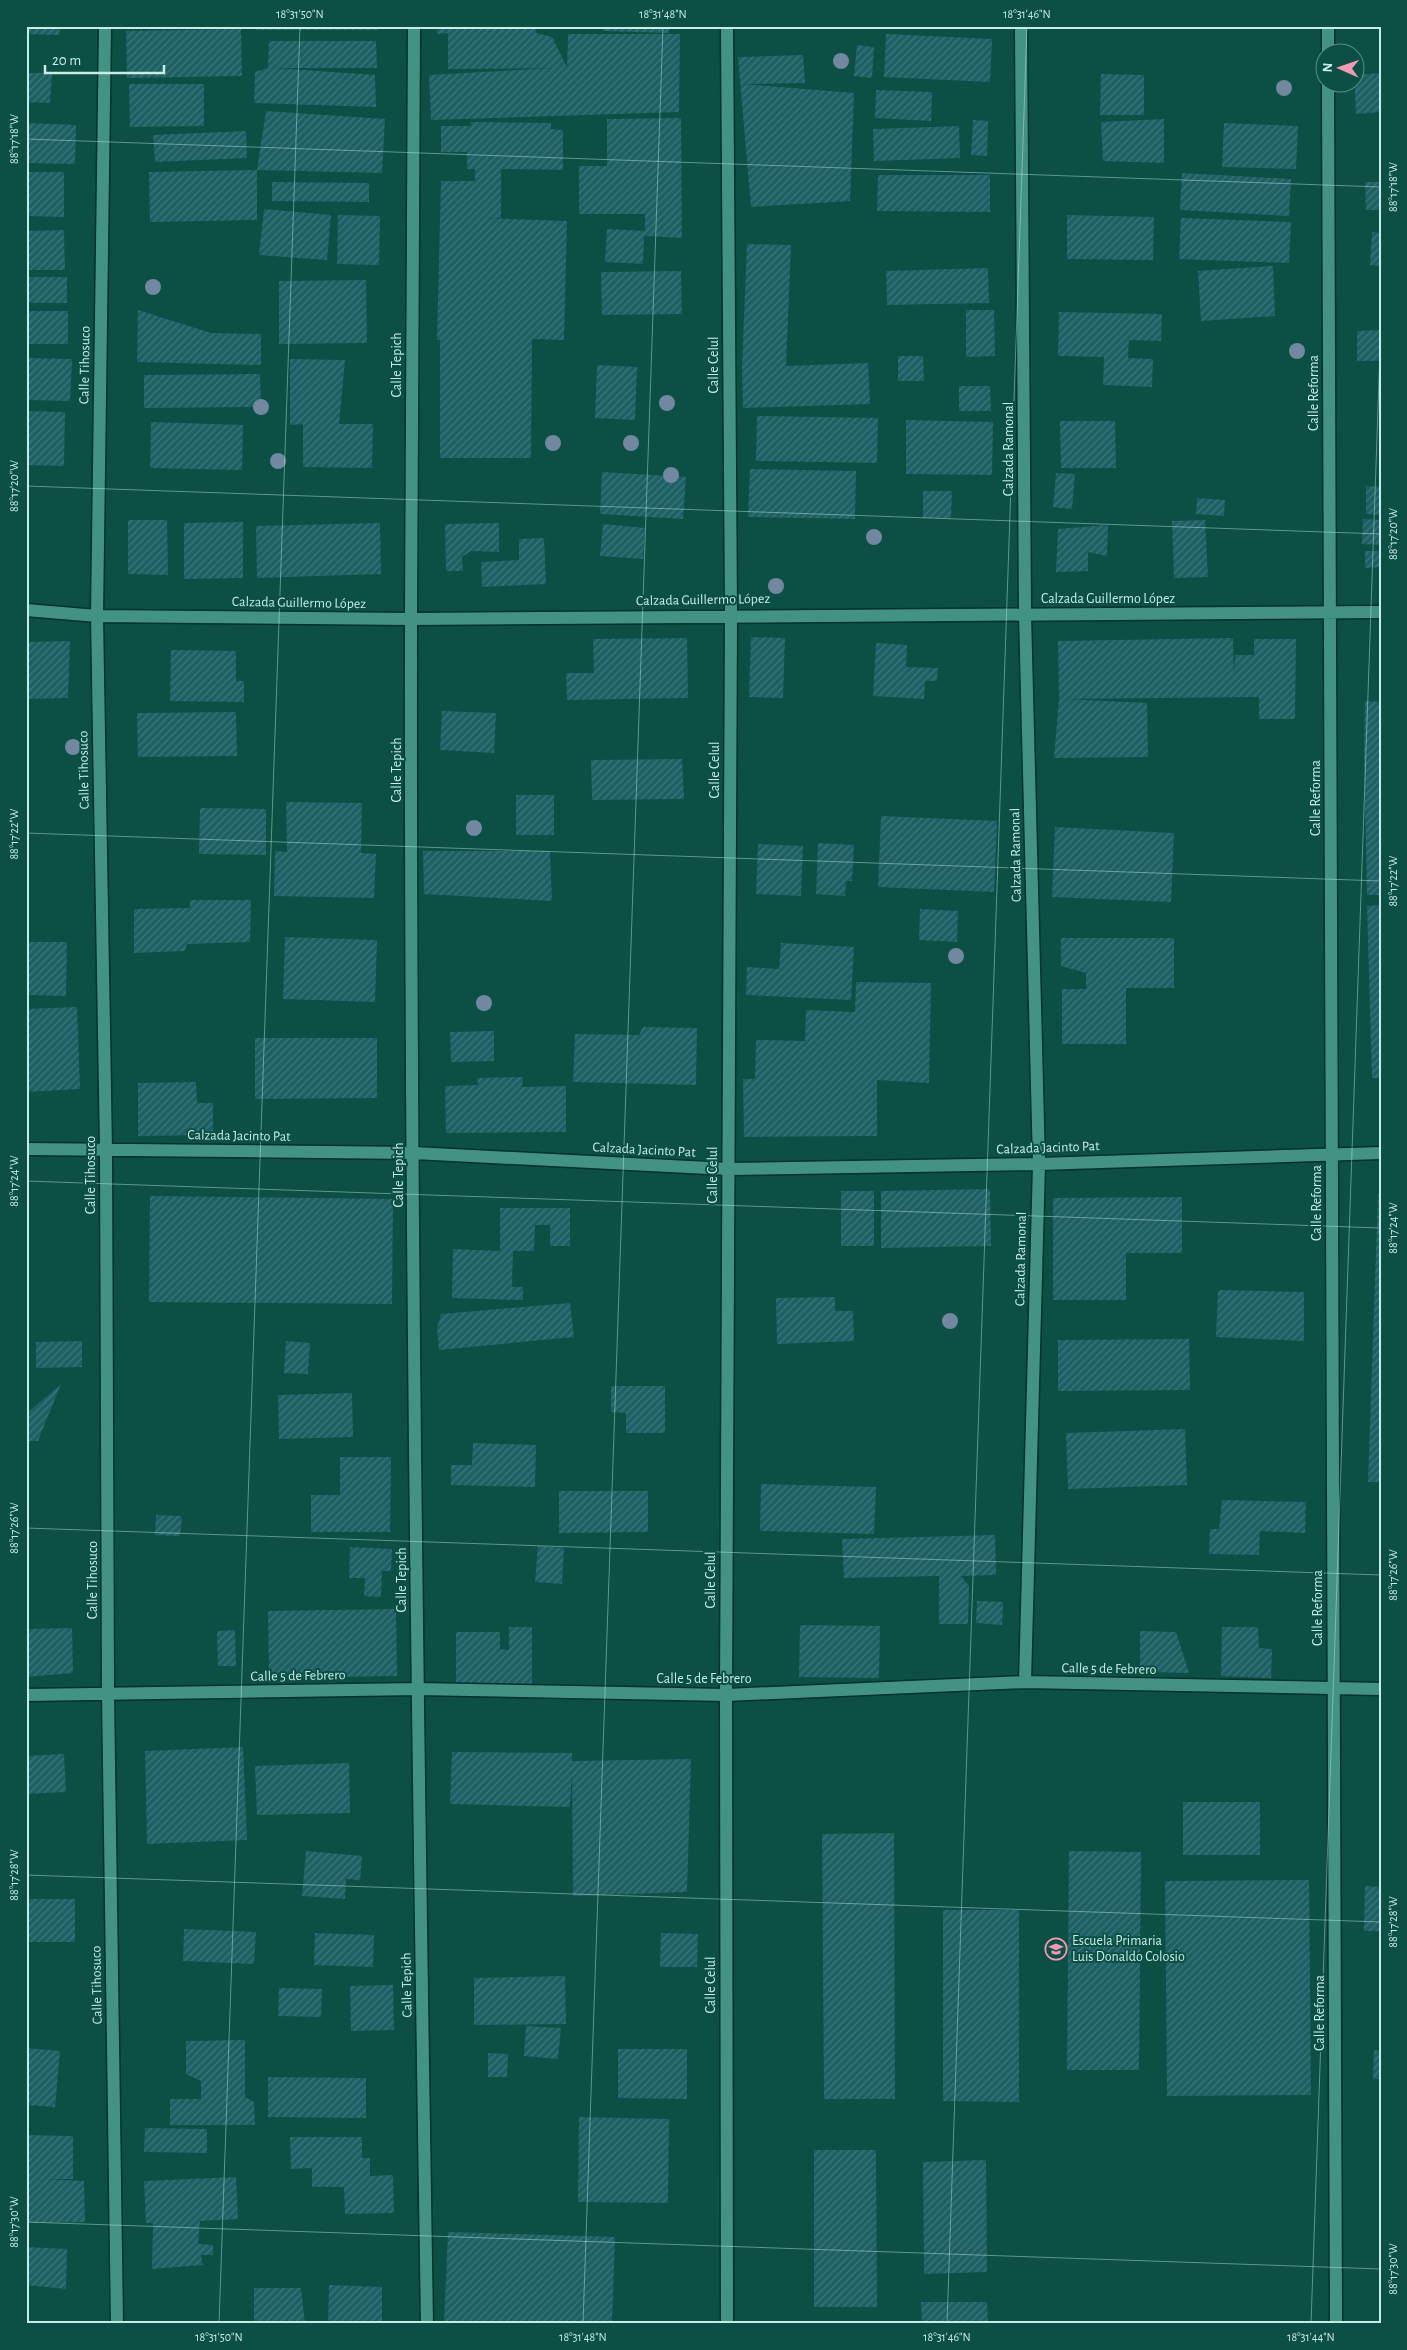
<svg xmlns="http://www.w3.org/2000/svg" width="1407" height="2350" viewBox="0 0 1407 2350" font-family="'Alegreya Sans',sans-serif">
<defs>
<pattern id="building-hatch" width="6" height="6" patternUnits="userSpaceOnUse" patternTransform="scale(1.25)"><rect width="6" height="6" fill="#1c6064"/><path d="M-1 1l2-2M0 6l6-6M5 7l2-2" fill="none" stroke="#3c777a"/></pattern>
</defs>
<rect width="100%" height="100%" fill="#0b4f45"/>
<!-- building -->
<path fill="url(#building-hatch)" d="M26,26H60L59,35L26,34Z
M256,26H378V30H256Z
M437,26H536V33L552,37L567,67L568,34H680L679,112L431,120L429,75L553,68L448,69V33L437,34Z
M603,26H669V33L603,31Z
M241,29L242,76L127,78L126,31Z
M886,34L992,39L990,82L884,77Z
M269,41H376L377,68H274L375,75L376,107L254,103L255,72L268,68Z
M857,45L874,47L872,78L854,76Z
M803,55L805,83L744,84L854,93L850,201L751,207L738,57Z
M26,73H52L50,103L26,102Z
M1381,73V112L1356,114L1354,75Z
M1101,74L1144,75V115H1100Z
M129,84H204V126L130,127Z
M876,90L932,92L931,121L875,118Z
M266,111L385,119L382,173L257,170Z
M681,118L682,238L644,236L643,264L605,262L607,229L645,231V214H579V166H607V119Z
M1164,119V163L1103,161L1101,122Z
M973,120L988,121L987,156L971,155Z
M471,122L551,123V129L563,130V170L501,169V218H483L567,221L564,340L532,339L531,458H440V340H437L441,181H475V169H467V152H441V126H471Z
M26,123L76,125L75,164L26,163Z
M1224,123L1298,126L1296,169L1222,167Z
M959,126L960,158L874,161L873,129Z
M246,131L247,158L155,162L153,135Z
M257,170V220L150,222L149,172Z
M26,172H64V217L26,216Z
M1182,173L1291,179L1289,216L1180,210Z
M878,175H990V212L877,211Z
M272,182L369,183V202L272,201Z
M1365,182H1381V210H1366Z
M264,209L331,215L327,260L259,255Z
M338,215L380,216L379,265L337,264Z
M1067,215L1154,217L1153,260L1067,259Z
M1181,218L1291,222L1289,263L1179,259Z
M64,230L65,270H26V231Z
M1372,232L1381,233V266L1370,265Z
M747,244L791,245L786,366L868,363L870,404L743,408L742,367Z
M1273,266L1275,316L1201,321L1198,271Z
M988,268L989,303L887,305L886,271Z
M681,271L682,314L602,315L601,272Z
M26,277H67V303H26Z
M366,280L367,343L279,344V281Z
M138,310L211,333L261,334V365L137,362Z
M966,310H994L995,356L966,357Z
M26,311H68V344H26Z
M1059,312L1162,314L1161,341L1129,340L1128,358L1153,359L1152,387L1103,385L1104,357L1058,356Z
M1381,330V361H1357V331Z
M898,356H923L924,381H898Z
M26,358L72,359L70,401L26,400Z
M290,359L345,360L339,424H373L372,468L303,467V424L290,425Z
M597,365L637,367L635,420L595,418Z
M260,374L261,407L144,408V375Z
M959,386H990L991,411H959Z
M26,411L65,412L64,466L26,465Z
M757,416L878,418L877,463L756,461Z
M906,420L993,422L992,475L906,474Z
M1060,421H1115L1116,468H1061Z
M151,422L243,425L242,470L150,468Z
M750,469L856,471L855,519L748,517Z
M602,472L686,477L683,519L600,514Z
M1056,473L1075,474L1072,509L1053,507Z
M1366,486L1381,487V515L1366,514Z
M923,491H952L951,518H923Z
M1197,498L1225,500L1224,516L1196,514Z
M1363,519L1381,520V545L1362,544Z
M128,520H167L168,575L128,574Z
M1205,520L1208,577L1174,578L1172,521Z
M243,522V578L184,579V523Z
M380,523L381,574L257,578L256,526Z
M499,523V552L471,551L462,557L463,571H446L445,524Z
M603,524L645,528L643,559L600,556Z
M1108,525L1107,556L1088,552V571L1056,572L1058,529Z
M544,538L546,584L482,587L481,562L519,560V539Z
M1365,551H1381V567L1365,568Z
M751,637L785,638L783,698L749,697Z
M687,638L688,698L567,700L566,673H594L593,639Z
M1233,638L1234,676L1235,655H1254V639H1296L1295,719H1259V697L1066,699L1147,703L1148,757L1054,758L1059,699L1058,641Z
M70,641L68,698L26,699V642Z
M876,643L907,645L906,667L938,668L937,681H925L924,699L873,696Z
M171,650L236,651V681H244V702L170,701Z
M1365,701L1381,702V895H1367L1364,754Z
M442,711L496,713L494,753L440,750Z
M236,712L237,756L138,757L137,713Z
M682,759L684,799L592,800L591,760Z
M516,795H554V835H516Z
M286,802L362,803L361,853L376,854L374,898L274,896L275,851L287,852Z
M200,808L266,809V855L199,854Z
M881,816L997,821L994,892L878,887Z
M1055,827L1174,833L1171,902L1052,897Z
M818,843L854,845L852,881H846L845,896L816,894Z
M758,844L803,846L801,896L756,894Z
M423,851H550L552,901L424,894Z
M190,900H251L250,942L187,944L185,951L134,953V909L190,908Z
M1381,905V1078H1372L1367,906Z
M920,909L958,911L957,942L919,940Z
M285,937L377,940L375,1002L283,999Z
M1061,938H1174V988H1126V1044H1062V989H1086V973L1061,966Z
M26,942H67L66,996L26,995Z
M781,943L854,947L851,1000L746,995L747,967L779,969Z
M856,982L931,983L929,1083L877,1080V1136L744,1137L743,1079H755L756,1040L805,1041L806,1010L855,1012Z
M77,1007L80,1089L26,1092V1009Z
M643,1027L697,1028L696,1085L573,1082L575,1034L639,1035Z
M494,1031V1061L451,1062L450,1032Z
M255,1038H377V1098L255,1099Z
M523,1077L522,1087L566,1086V1132L446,1133L445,1086L478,1085L477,1078Z
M196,1082L197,1103H213V1135L138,1136V1083Z
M990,1189L991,1246L881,1248V1191Z
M841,1191H874V1246H841Z
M1378,1194H1381V1482H1368Z
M150,1196L393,1199L392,1304L149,1302Z
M1182,1197V1253H1126V1300H1053V1198Z
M500,1208H570V1246H550V1225H535L534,1251H513L512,1287H523V1300L452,1298L453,1249L500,1251Z
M1218,1290L1304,1292V1341L1216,1337Z
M835,1297V1311H853L854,1341L777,1344L776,1298Z
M570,1303L574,1337L439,1350L437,1328L441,1314Z
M1189,1339L1190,1390L1058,1391V1340Z
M82,1341V1367L36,1368V1342Z
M286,1341L310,1343L308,1374L284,1373Z
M61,1384L38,1441H26V1414Z
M611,1386H665V1433H626V1413L611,1412Z
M352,1393L353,1437L279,1439L278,1395Z
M1185,1429L1187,1485L1068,1489L1066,1433Z
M473,1443L536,1445L535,1487L451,1485V1465H472Z
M340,1457H391L390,1532H311V1495H340Z
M761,1484L876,1487L874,1534L760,1531Z
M559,1491H648V1532L559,1533Z
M1222,1500L1306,1502L1305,1533L1260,1531L1259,1555L1209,1554L1210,1529H1219Z
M156,1515L182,1516L180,1536L155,1535Z
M995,1535L996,1575L961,1576L969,1586L968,1624H939V1576L844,1578L842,1539Z
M538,1546L564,1548L562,1584L535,1582Z
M350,1547L392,1549L391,1571H382L381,1597L364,1596L365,1578H349Z
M977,1601L1003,1602L1002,1625L976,1623Z
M396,1609L397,1676L269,1678L268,1611Z
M800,1625L880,1626L879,1678L799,1677Z
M509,1627H532V1688L456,1687V1632H500V1649L509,1650Z
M1222,1627H1258L1259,1648L1272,1649L1271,1678L1221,1676Z
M72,1628L73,1673L26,1677V1629Z
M235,1630L236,1666H218L217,1631Z
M1140,1631L1176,1632L1189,1673L1140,1672Z
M243,1747L247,1840L147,1844L145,1751Z
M452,1752L572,1753V1761L691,1759L687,1892L573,1896L572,1773L570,1807L450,1804Z
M64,1754L66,1792L26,1794V1756Z
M349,1763L350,1813L257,1815L255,1766Z
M1183,1802H1260V1855H1183Z
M894,1833L895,2099H824L822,1834Z
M306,1851L362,1856L360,1880L346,1879L345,1899L302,1896Z
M1069,1851L1141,1852L1139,2070H1067Z
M1309,1880L1311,2095L1167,2096L1165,1881Z
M1365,1886L1381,1887V1931H1364Z
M26,1899H75V1942H26Z
M943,1910H1019V2102L943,2101Z
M184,1929L256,1932L254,1964L183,1961Z
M315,1933L374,1935L373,1967L314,1965Z
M661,1933L698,1934L697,1967H660Z
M565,1976L566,2024L474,2025V1978Z
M393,1985L394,2030L351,2031L350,1986Z
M279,1988L322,1989L321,2017L278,2016Z
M526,2026L561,2028L558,2059L524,2056Z
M245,2040V2097L254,2102L255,2125H170V2099H201V2081L186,2074V2041Z
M26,2048L60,2051L55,2107L26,2105Z
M618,2049H687V2099L618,2098Z
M1374,2050L1381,2051V2079H1373Z
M488,2053L508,2054L507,2077H488Z
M268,2077L366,2078V2118L268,2117Z
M579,2117L669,2119L668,2203L578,2202Z
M145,2128L207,2129V2153L144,2152Z
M26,2135L73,2136V2179H46L84,2181L85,2222L26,2223Z
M290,2137H362V2158H370V2176L393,2175L394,2213L345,2214L344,2187H312V2168L291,2169Z
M814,2150H876L877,2307H814Z
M986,2160L987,2272L924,2274L923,2162Z
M236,2177L238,2219L200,2221L198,2244L213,2245V2255H201L203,2265L152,2269L153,2223H146L144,2181Z
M448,2232L615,2237L612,2324H444Z
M26,2247L67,2249L66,2289L26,2285Z
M329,2285L382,2287V2324H328Z
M254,2288H301L305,2324H254Z
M921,2302H987L988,2324H922Z"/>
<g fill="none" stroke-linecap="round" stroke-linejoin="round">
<!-- minor casing -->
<g stroke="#03322b" stroke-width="15">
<path id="minor" d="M105,26L97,616L106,1150L108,1693L117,2324
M414,26C413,223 411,419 411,615C410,1185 418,1754 427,2324
M1021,26L1025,614L1039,1164L1025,1682
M1328,26V52
M1328,82L1336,2324
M26,610L97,616L411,619L1381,612
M26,1149L414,1153L728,1169L1039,1164L1381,1153
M26,1695L417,1689L726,1695L1025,1682L1381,1689
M727,2324L726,1695L731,615L727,26"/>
</g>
<!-- minor -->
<use href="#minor" stroke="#439385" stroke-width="12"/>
</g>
<!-- trees -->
<g fill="#7287a0">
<circle cx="841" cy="61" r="8"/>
<circle cx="1284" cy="88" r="8"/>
<circle cx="153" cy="287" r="8"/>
<circle cx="1297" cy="351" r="8"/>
<circle cx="667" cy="403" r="8"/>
<circle cx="261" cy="407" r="8"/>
<circle cx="553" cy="443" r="8"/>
<circle cx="631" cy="443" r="8"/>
<circle cx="278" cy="461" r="8"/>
<circle cx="671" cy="475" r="8"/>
<circle cx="874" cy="537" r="8"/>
<circle cx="776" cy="586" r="8"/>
<circle cx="73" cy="747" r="8"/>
<circle cx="474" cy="828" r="8"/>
<circle cx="956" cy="956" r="8"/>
<circle cx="484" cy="1003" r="8"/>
<circle cx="950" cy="1321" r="8"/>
</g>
<!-- ticks -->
<path fill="none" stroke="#c6ece3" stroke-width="1" stroke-opacity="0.45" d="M26,139L1381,187M26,486L1381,534M26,833L1381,881M26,1181L1381,1228M26,1528L1381,1575M26,1875L1381,1922M26,2222L1381,2269M219,2324L300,26M583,2324L663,26M947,2324L1027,26M1311,2324L1381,322"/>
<!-- icons -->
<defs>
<g id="school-ring" transform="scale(1.125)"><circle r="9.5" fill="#0b4f45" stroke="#f19ab4" stroke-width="1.5"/><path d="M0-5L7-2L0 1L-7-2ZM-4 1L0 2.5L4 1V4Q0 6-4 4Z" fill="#f19ab4"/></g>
</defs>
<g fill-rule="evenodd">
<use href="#school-ring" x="1056" y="1949"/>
</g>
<g text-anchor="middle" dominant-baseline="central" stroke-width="4" stroke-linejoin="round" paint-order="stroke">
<!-- street labels -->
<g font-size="14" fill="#c6ece3" stroke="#0b4f45">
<text transform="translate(85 365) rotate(-89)">Calle Tihosuco</text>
<text transform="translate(397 365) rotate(-90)">Calle Tepich</text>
<text transform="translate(714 365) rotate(-90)">Calle Celul</text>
<text transform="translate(1314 393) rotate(-90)">Calle Reforma</text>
<text transform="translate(1009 449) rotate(-90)">Calzada Ramonal</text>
<text x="1108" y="599">Calzada Guillermo López</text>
<text transform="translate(703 600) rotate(-1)">Calzada Guillermo López</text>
<text transform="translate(299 603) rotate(1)">Calzada Guillermo López</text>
<text transform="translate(84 770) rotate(-91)">Calle Tihosuco</text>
<text transform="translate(397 770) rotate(-90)">Calle Tepich</text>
<text transform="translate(715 770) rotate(-90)">Calle Celul</text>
<text transform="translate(1316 798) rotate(-90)">Calle Reforma</text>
<text transform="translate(1016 855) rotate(-91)">Calzada Ramonal</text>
<text transform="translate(239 1136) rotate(1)">Calzada Jacinto Pat</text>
<text transform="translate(1048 1148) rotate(-2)">Calzada Jacinto Pat</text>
<text transform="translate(644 1150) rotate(3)">Calzada Jacinto Pat</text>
<text transform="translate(91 1175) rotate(-90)">Calle Tihosuco</text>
<text transform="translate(399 1175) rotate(-90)">Calle Tepich</text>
<text transform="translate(713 1175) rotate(-90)">Calle Celul</text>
<text transform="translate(1317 1203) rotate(-90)">Calle Reforma</text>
<text transform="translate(1021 1259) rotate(-89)">Calzada Ramonal</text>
<text transform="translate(93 1580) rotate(-90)">Calle Tihosuco</text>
<text transform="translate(402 1580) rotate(-90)">Calle Tepich</text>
<text transform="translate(711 1580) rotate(-90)">Calle Celul</text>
<text transform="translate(1318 1608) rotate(-90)">Calle Reforma</text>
<text transform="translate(1109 1669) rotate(1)">Calle 5 de Febrero</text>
<text transform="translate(298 1676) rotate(-1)">Calle 5 de Febrero</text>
<text x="704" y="1679">Calle 5 de Febrero</text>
<text transform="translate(97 1985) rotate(-91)">Calle Tihosuco</text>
<text transform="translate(407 1985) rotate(-91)">Calle Tepich</text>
<text transform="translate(711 1985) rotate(-90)">Calle Celul</text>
<text transform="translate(1320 2013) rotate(-90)">Calle Reforma</text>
</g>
<!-- poi labels -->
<g font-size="14" fill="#c6ece3" stroke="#0b4f45" text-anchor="start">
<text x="1072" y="1941">Escuela Primaria<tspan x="1072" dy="16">Luis Donaldo Colosio</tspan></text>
</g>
</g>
<!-- border -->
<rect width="1407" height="2350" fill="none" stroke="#0b4f45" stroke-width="55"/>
<!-- north arrow -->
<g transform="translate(1340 68) rotate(272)"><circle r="24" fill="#0b4f45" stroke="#568e84"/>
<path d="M0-4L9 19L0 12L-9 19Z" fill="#f19ab4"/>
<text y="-8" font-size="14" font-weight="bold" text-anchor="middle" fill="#c6ece3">N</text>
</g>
<!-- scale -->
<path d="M45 65v8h119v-8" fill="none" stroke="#c6ece3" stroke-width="2.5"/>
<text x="52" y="65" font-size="15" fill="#c6ece3" stroke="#0b4f45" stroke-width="4" paint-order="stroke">20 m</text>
<rect x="28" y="28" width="1352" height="2294" fill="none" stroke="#c6ece3" stroke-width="2"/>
<g font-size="12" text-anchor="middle" fill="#c6ece3">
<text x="300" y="18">18°31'50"N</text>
<text x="663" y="18">18°31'48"N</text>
<text x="1027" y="18">18°31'46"N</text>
<text transform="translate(14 139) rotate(-90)" y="4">88°17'18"W</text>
<text transform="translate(1393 187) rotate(-90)" y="4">88°17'18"W</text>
<text transform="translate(14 486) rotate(-90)" y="4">88°17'20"W</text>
<text transform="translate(1393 534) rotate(-90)" y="4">88°17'20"W</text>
<text transform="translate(14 834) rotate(-90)" y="4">88°17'22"W</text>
<text transform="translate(1393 881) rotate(-90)" y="4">88°17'22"W</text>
<text transform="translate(14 1181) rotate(-90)" y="4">88°17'24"W</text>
<text transform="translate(1393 1228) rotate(-90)" y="4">88°17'24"W</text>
<text transform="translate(14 1528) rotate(-90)" y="4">88°17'26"W</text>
<text transform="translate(1393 1575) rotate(-90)" y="4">88°17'26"W</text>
<text transform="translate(14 1875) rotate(-90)" y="4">88°17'28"W</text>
<text transform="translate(1393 1922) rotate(-90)" y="4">88°17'28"W</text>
<text transform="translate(14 2222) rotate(-90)" y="4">88°17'30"W</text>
<text transform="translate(1393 2269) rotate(-90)" y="4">88°17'30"W</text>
<text x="219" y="2341">18°31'50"N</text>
<text x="583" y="2341">18°31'48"N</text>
<text x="947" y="2341">18°31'46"N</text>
<text x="1311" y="2341">18°31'44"N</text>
</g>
</svg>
